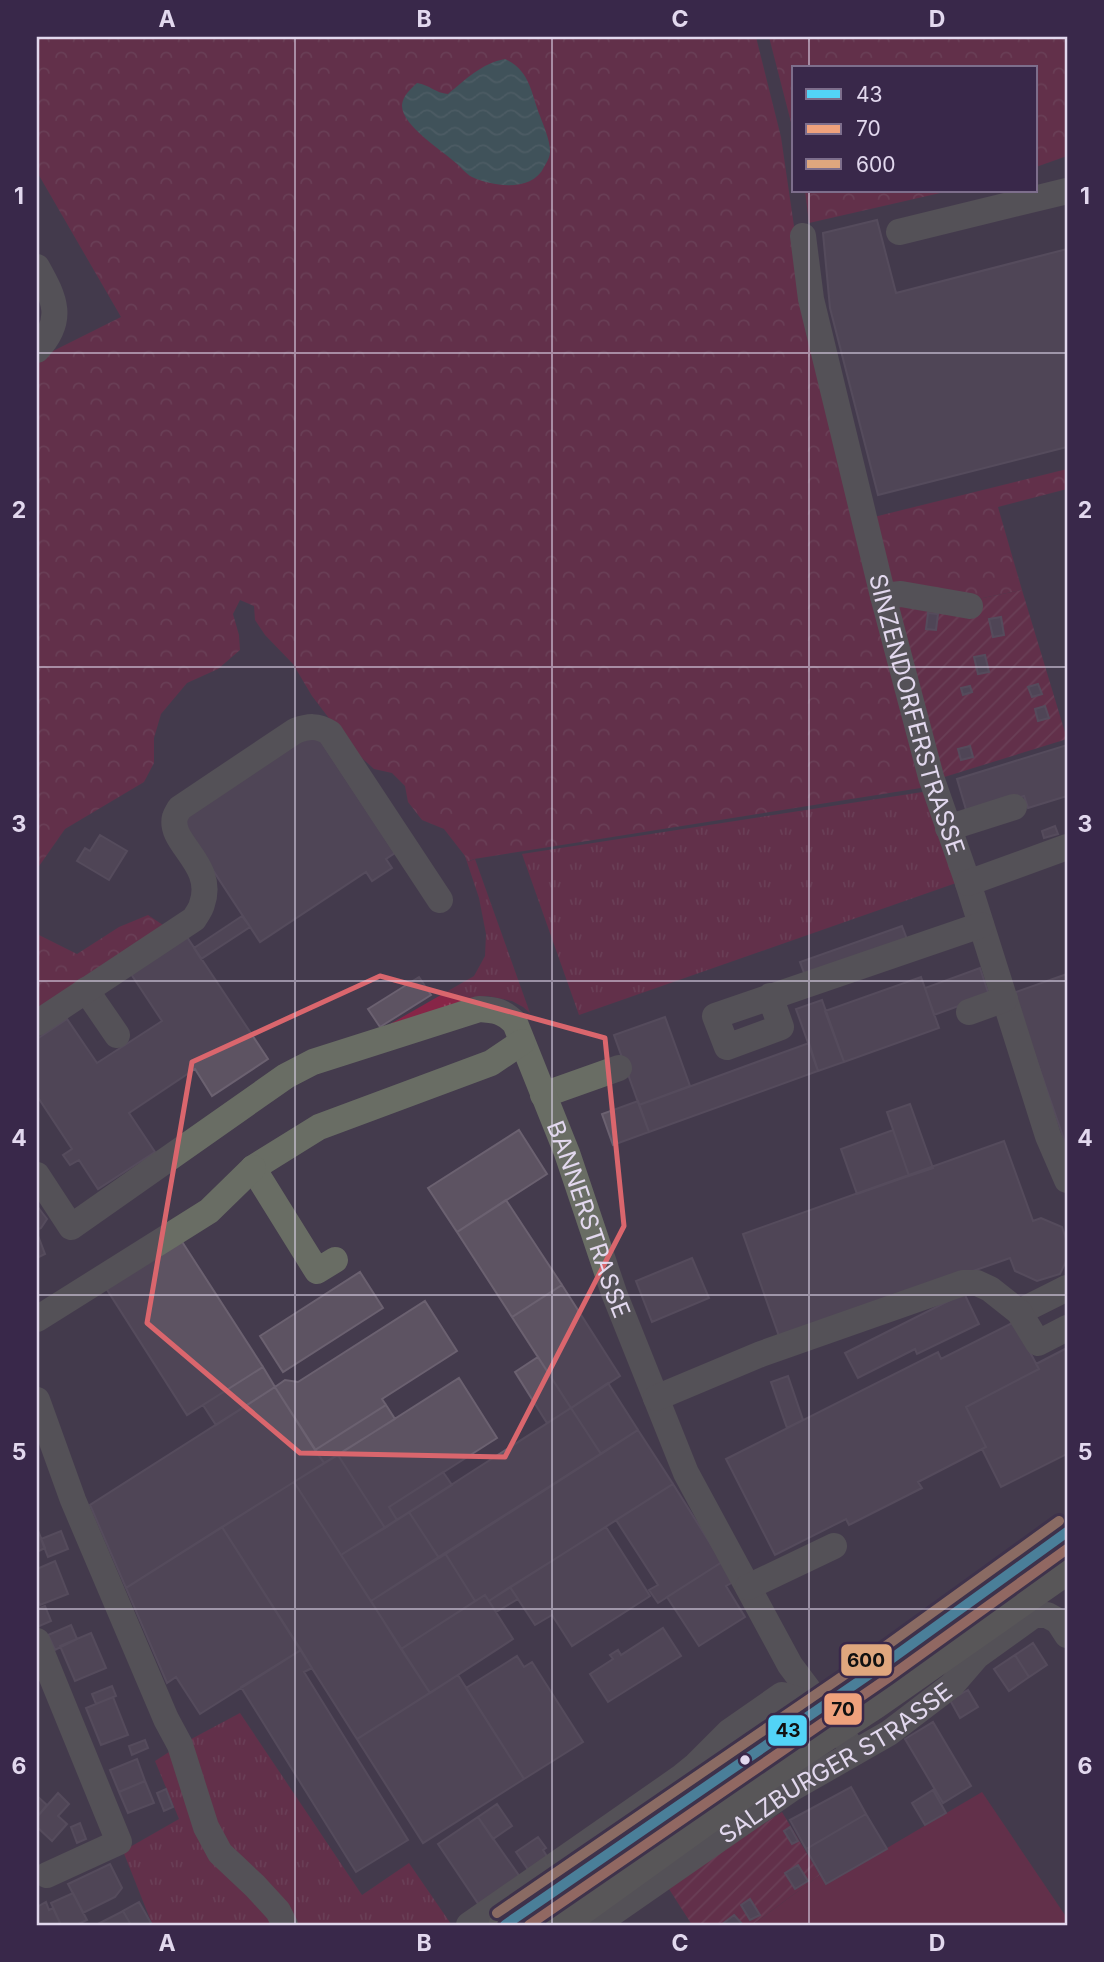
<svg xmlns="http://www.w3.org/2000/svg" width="1104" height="1962" viewBox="0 0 1104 1962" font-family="Inter,sans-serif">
<defs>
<pattern id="grass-tufts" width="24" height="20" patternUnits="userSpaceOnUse" patternTransform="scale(1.75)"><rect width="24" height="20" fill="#872547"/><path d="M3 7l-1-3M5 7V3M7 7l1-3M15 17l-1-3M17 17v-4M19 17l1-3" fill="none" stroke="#984462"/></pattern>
<pattern id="forest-crowns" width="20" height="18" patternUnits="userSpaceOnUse" patternTransform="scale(1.75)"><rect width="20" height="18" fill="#872547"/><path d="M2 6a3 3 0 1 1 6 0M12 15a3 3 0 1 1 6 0" fill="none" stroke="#984462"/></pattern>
<pattern id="garden-furrows" width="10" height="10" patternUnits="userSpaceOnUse" patternTransform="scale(1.75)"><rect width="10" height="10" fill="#872547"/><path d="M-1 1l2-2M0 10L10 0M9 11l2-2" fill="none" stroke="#984462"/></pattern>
<pattern id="water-waves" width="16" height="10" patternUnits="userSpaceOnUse" patternTransform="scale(1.75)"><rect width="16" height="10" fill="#3c706b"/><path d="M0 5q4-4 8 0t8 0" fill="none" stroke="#588480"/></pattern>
</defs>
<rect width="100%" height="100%" fill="#443b4d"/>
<!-- grass -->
<path fill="url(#grass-tufts)" d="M929,791L959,882L579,1015L522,854Z
M475,859L530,1013L523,1007L512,1001L487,996L378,1031L474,976L485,956L486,934L479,898L467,862Z
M240,1713L362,1895L409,1863L451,1924L151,1925L152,1924L123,1851L179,1819L155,1761L180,1745Z"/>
<!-- forest -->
<path fill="url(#forest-crowns)" d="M37,37H756L781,137L794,226L803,303L927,787L474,859L467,862L465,856L444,829L422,820L408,802L405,786L392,773L374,769L354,751L312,696L293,664L265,635L255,620L254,606L240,600L233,614L239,635L240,650L218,669L187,683L161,714L154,738V763L144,782L65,829L37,869V359L121,317L37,172Z
M769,37H1067V156L1036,167V68H794V134Z
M805,191H949L809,223Z
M1067,469V489L998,507L1022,590L973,600L885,585L874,517Z
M148,915L166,927L37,1013V934L77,954L119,927Z"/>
<!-- garden -->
<path fill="url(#garden-furrows)" d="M885,585L973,600L1022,590L1067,739L938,779Z
M782,1812L820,1875L752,1925H692L669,1889L738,1840Z"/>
<!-- pitch -->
<path fill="#872547" d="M982,1792L1067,1918V1925H752L820,1875L826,1884Z"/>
<!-- water -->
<path fill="url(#water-waves)" d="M505,59C530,70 531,93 540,116C544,127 550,140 550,152C550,157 547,162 544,167C532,192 494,187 472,177C466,174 461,167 456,163C443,151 401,125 402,105C403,95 411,89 417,83C430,85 435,93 448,94C465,80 482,63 505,59Z"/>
<!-- building -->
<path fill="#5d5362" stroke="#6b6170" stroke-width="2" d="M877,220L896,293L1067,249V447L878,495L830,308L823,233Z
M928,613L938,614L936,630L926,629Z
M1001,617L1004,635L993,637L989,619Z
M985,655L989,672L978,674L974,657Z
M1038,684L1042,694L1032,697L1028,687Z
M970,686L972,692L963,695L961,688Z
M1045,706L1049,718L1038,721L1035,709Z
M315,732L395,853L386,859L392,868L372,881L366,872L260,942L180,820Z
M1067,745V796L1028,808L1024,796L967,813L957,779Z
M970,746L973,757L961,760L958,749Z
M1055,826L1058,834L1044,838L1042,831Z
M100,835L127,851L109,880L77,861L85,848L90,851Z
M242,916L250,927L201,959L194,948Z
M902,926L908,942L806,978L800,962Z
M187,937L268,1059L212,1096L195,1069L129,1113L155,1152L98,1189L79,1160L70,1165L63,1155L72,1149L37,1096V1039L67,1019L97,1063L162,1021L131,974Z
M980,968L989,995L934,1015L925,988Z
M1067,974V1148L1013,993Z
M419,977L431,995L380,1027L368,1009Z
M921,977L939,1028L844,1062L825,1011Z
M822,1000L844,1062L818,1071L796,1009Z
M665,1017L690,1086L639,1105L614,1035Z
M809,1043L818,1071L649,1132L639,1105Z
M638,1101L649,1132L613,1145L602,1114Z
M910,1104L933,1168L909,1176L887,1112Z
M519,1130L547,1174L457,1232L428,1188Z
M893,1130L909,1176L857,1194L841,1149Z
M1004,1141L1033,1221L1041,1218L1062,1227L1067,1242V1259L1060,1274L1037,1281L1015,1271L1010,1258L780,1339L743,1234Z
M506,1200L562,1285L512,1317L457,1232Z
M37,1206L47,1219L41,1228L37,1230Z
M37,1233L45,1254L37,1258Z
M179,1237L263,1367L187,1415L104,1285Z
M692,1258L709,1298L652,1322L636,1281Z
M360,1272L383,1308L283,1372L260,1336Z
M562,1285L620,1376L571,1408L512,1317Z
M964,1293L979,1324L917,1354L915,1349L858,1378L845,1353Z
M425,1301L457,1351L382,1399L386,1405L315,1450L275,1387L285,1380L298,1382Z
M1014,1322L1039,1369L966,1407L986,1447L918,1482L922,1488L849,1525L846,1519L775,1555L726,1459L938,1352L941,1359Z
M1067,1348V1454L1001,1487L982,1449L986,1447L966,1407L1039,1369L1036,1364Z
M538,1357L571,1408L547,1423L515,1372Z
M263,1367L275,1387L216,1425L203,1405Z
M788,1376L803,1420L787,1428L771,1382Z
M459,1378L497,1438L389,1507L397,1520L385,1528L338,1455Z
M608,1383L638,1430L601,1454L571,1408Z
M275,1387L324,1463L126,1588L90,1505Z
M386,1405L395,1419L324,1463L315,1450Z
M571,1408L601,1454L439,1558L409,1512Z
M638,1430L673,1484L489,1601L485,1595L475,1601L445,1553Z
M338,1455L385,1528L341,1555L294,1482Z
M443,1472L452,1485L397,1520L389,1507Z
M294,1482L430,1693L357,1739L222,1527Z
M673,1484L722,1562L658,1603L649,1590L658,1585L616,1520Z
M409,1512L439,1558L371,1601L341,1555Z
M222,1527L301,1650L200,1714L176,1677L167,1683L126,1588Z
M606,1527L650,1596L572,1646L552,1615L535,1625L510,1587Z
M37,1528L45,1548L37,1552Z
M61,1531L68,1549L48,1557L41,1539Z
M445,1553L475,1601L401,1649L371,1601Z
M55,1561L68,1594L40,1605L37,1598V1569Z
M722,1562L735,1581L726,1586L745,1617L699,1646L667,1597Z
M510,1587L518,1599L496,1612L489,1601Z
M485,1595L513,1639L430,1693L401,1649Z
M45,1606L51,1621L37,1627V1609Z
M71,1625L77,1639L55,1650L48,1635Z
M663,1628L681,1656L608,1702L590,1674L613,1659L610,1655L618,1650L621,1655Z
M91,1633L106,1668L75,1681L60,1646Z
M1033,1643L1047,1665L1029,1677L1015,1655Z
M301,1650L312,1668L304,1672L408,1840L356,1872L241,1687Z
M1015,1655L1029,1677L1009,1691L994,1669Z
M517,1656L524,1667L532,1662L583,1742L524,1779L466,1688Z
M458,1675L524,1779L423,1843L357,1739Z
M112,1686L116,1696L96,1704L92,1694Z
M968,1690L978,1707L960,1718L950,1700Z
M113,1697L128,1735L101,1745L86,1708Z
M933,1722L971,1786L943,1803L905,1739Z
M145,1740L148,1748L132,1755L129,1746Z
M137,1759L145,1781L119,1792L110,1770Z
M145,1781L154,1803L128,1813L119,1792Z
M851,1787L866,1814L806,1849L790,1820Z
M166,1789L173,1807L164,1811L157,1793Z
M933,1790L946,1813L925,1825L912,1803Z
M58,1793L69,1804L58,1816L67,1824L52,1841L37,1827V1817Z
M37,1796L47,1805L37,1817Z
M497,1804L512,1826L493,1839L478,1817Z
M866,1814L887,1849L826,1884L806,1849Z
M478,1817L520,1877L479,1905L438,1844Z
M80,1823L86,1839L77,1843L71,1827Z
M790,1827L798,1841L792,1844L784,1831Z
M538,1837L546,1848L543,1850L548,1858L529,1871L516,1852Z
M110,1864L122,1888L115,1897L83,1913L68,1884Z
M798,1865L808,1881L795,1889L785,1873Z
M73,1893L87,1920L76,1925H61L51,1903Z
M750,1899L760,1915L750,1920L741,1905Z
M46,1902L49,1910L53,1908L60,1923L55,1925H37V1907Z
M139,1902L151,1923L146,1925H131L123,1911Z
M123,1911L131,1925H96Z
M734,1915L743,1925H721Z"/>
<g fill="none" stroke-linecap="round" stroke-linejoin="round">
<!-- minor -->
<g stroke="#696d64" stroke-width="26">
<path d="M899,232L1067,191"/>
<path id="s1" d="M803,236L811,299L883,596L931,777L968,883L1048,1136L1067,1180"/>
<path d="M37,267C55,299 65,320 37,350"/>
<path d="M883,596L901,594L970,606"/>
<path d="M948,828L1014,807"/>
<path d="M968,883L1067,847"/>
<path d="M86,990L117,1035"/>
<path d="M770,996L781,1027L727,1047L715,1016L981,925"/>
<path d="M969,1012L1005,999"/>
<path d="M37,1023L194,919C197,914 201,909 202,904C216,864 168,843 175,817C175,816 179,809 180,808L295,731C309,726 317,725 330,733L440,900"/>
<path d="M543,1095L619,1068"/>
<path id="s2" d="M37,1175L71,1227L286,1076L313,1062L479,1009C496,1010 503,1011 515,1023L567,1153L614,1293L686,1473L790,1665L855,1752"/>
<path d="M335,1260L317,1271L253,1168L319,1127L491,1063L522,1042"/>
<path d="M1019,1312L1067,1288"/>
<path d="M37,1319L209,1211L253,1168"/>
<path d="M656,1398L761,1354L963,1283H977L990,1289L1019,1312L1038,1343L1067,1328"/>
<path d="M37,1400L73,1500L166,1719L180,1745L206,1827L220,1853L255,1886L278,1911L285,1925"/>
<path d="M748,1587L834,1546"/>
<path d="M37,1641L119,1842L47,1875"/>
<path d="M469,1925L680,1778L696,1765L729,1732L782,1695L821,1707"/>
<path id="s3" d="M595,1925L791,1789L889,1733L952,1685L977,1656L1034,1615H1047L1058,1621L1067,1635"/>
</g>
<!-- major -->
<path stroke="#727867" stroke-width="33" d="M505,1925L794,1725L880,1667L1067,1532
M558,1925L790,1758L874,1703L1067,1568"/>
<!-- bus-1 casing -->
<g stroke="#39284a" stroke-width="16">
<path id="bus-1" d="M505,1925L880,1667L1067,1532"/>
</g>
<!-- bus-2 casing -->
<g stroke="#39284a" stroke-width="16">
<path id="bus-2" d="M529,1925L888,1678L1067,1549"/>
</g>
<!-- bus-3 casing -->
<g stroke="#39284a" stroke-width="16">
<path id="bus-3" d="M497,1913L872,1656L1059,1521"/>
</g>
<!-- bus-1 -->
<use href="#bus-1" stroke="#52d3f7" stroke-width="10"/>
<!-- bus-2 -->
<use href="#bus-2" stroke="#efa17c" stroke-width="10"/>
<!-- bus-3 -->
<use href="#bus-3" stroke="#dfa77e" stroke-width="10"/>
</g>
<!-- marked area -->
<path d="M0 0H1104V1962H0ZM380,976L605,1038L624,1226L505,1457L300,1453L147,1323L192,1062Z" fill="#443b4d" fill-opacity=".55" fill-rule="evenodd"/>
<path fill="none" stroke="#da666d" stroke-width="5" stroke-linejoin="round" d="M380,976L605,1038L624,1226L505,1457L300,1453L147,1323L192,1062Z"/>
<!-- grid -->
<path fill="none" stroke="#e2d8ee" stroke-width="2" stroke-opacity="0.55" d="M295,37V1925M552,37V1925M809,37V68M809,191V1925M37,353H1067M37,667H1067M37,981H1067M37,1295H1067M37,1609H1067"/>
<!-- markers -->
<circle fill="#e2d8ee" stroke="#39284a" stroke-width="2.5" cx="745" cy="1760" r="6"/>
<g text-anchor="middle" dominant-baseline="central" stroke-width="7" stroke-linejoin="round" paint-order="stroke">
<!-- street labels -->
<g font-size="24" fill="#e2d8ee" stroke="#39284a">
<text stroke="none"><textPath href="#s1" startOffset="492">SINZENDORFERSTRASSE</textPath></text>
<text stroke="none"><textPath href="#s2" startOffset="779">BANNERSTRASSE</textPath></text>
<text stroke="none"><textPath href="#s3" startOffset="290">SALZBURGER STRASSE</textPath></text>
</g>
</g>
<g stroke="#39284a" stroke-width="2.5">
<rect x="840" y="1643" width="53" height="34" rx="7" fill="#dfa77e"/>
<rect x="823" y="1692" width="40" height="34" rx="7" fill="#efa17c"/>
<rect x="767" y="1714" width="41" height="33" rx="7" fill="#52d3f7"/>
</g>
<g font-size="19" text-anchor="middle" font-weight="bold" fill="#111">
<text x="866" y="1667">600</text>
<text x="843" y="1716">70</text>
<text x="788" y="1737">43</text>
</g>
<!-- border -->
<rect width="1104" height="1962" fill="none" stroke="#39284a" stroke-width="77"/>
<!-- legend -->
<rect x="792" y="66" width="245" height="126" fill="#39284a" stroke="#7d6e8c" stroke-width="2"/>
<rect x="806" y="89" width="35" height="10" fill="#52d3f7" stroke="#7d6e8c" stroke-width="2"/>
<text x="856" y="102" font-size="21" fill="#e2d8ee">43</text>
<rect x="806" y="124" width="35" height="10" fill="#efa17c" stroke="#7d6e8c" stroke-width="2"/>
<text x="856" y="136" font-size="21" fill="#e2d8ee">70</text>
<rect x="806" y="159" width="35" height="10" fill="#dfa77e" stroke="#7d6e8c" stroke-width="2"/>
<text x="856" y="172" font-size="21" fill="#e2d8ee">600</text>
<rect x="38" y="38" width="1028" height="1886" fill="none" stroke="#e2d8ee" stroke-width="2.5"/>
<g font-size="23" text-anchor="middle" font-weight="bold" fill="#e2d8ee">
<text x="167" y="27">A</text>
<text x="424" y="27">B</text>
<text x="680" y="27">C</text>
<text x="937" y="27">D</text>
<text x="19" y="204">1</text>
<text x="1085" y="204">1</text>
<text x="19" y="518">2</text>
<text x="1085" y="518">2</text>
<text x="19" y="832">3</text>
<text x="1085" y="832">3</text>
<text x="19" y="1146">4</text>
<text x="1085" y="1146">4</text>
<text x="19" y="1460">5</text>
<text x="1085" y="1460">5</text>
<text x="19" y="1774">6</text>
<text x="1085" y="1774">6</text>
<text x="167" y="1951">A</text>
<text x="424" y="1951">B</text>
<text x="680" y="1951">C</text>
<text x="937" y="1951">D</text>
</g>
</svg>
